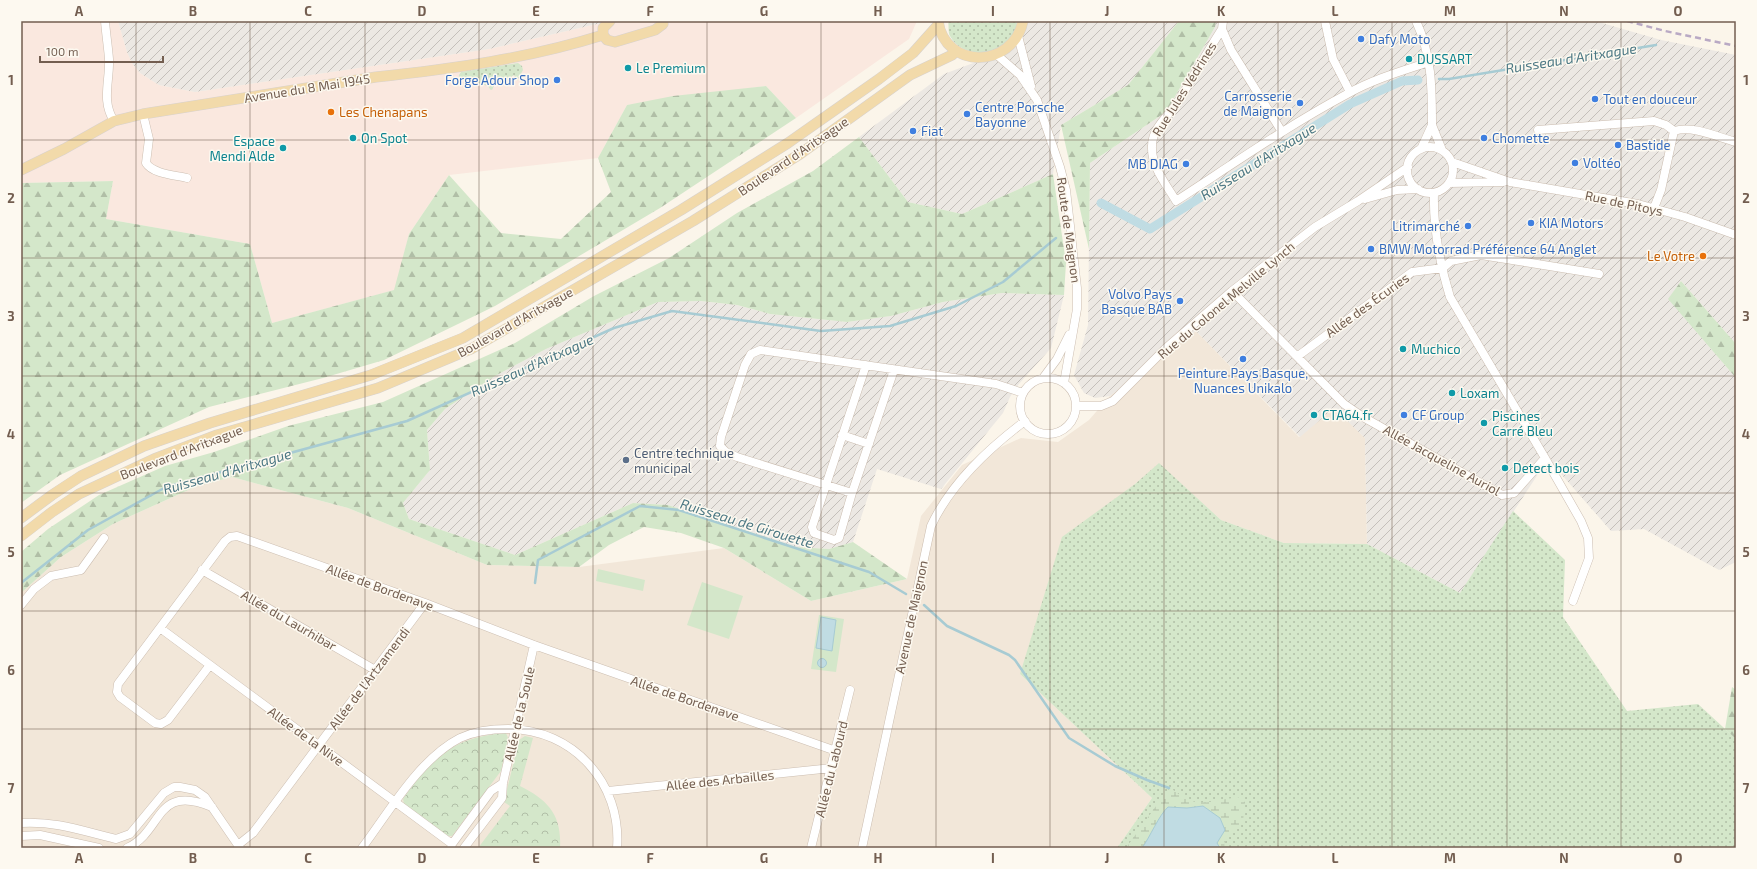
<svg xmlns="http://www.w3.org/2000/svg" width="1757" height="869" viewBox="0 0 1757 869" font-family="'Exo 2',sans-serif">
<defs>
<pattern id="industrial-furrows" width="10" height="10" patternUnits="userSpaceOnUse"><rect width="10" height="10" fill="#ece8e3"/><path d="M-1 1l2-2M0 10L10 0M9 11l2-2" fill="none" stroke="#c4bfba"/></pattern>
<pattern id="grass-dots" width="8" height="8" patternUnits="userSpaceOnUse"><rect width="8" height="8" fill="#d4e7ca"/><path d="M2 2h.1M6 6h.1" fill="none" stroke="#b0bea6" stroke-width="1.8" stroke-linecap="round"/></pattern>
<pattern id="forest-firs" width="22" height="20" patternUnits="userSpaceOnUse"><rect width="22" height="20" fill="#d4e7ca"/><path d="M5 1l3.5 6h-7zM16 11l3.5 6h-7z" fill="#b0bea6"/></pattern>
<pattern id="wetland-marsh" width="20" height="14" patternUnits="userSpaceOnUse"><rect width="20" height="14" fill="#d4e7ca"/><path d="M1 5h8M5 5V1M11 12h8M15 12V8" fill="none" stroke="#b0bea6"/></pattern>
<pattern id="park-crowns" width="20" height="18" patternUnits="userSpaceOnUse"><rect width="20" height="18" fill="#d4e7ca"/><path d="M2 6a3 3 0 1 1 6 0M12 15a3 3 0 1 1 6 0" fill="none" stroke="#b0bea6"/></pattern>
</defs>
<rect width="100%" height="100%" fill="#fbf5ea"/>
<!-- residential -->
<path fill="#f2e7d9" d="M1196,331L1299,437L1334,407L1365,438L1367,544L1284,543L1221,520L1159,464L1135,484L1020,674L1152,798L1117,848H21V593L61,557L113,524L195,487L232,477L348,508L487,565L579,567L724,548L811,601L907,579L921,516L962,465L1021,438L1058,442L1089,420L1110,396Z"/>
<!-- commercial -->
<path fill="#fae8df" d="M21,21H118L127,52L132,63L140,73L159,85L195,92L489,49L610,21H917L909,39L796,118L766,86L627,105L598,158L449,175L409,234L395,290L272,323L250,244L106,219L113,181L21,183Z"/>
<!-- industrial -->
<path fill="url(#industrial-furrows)" d="M118,21H610L489,49L195,92L159,85L140,73L132,63L127,52Z
M1020,21H1179L1128,85L1061,125L1053,174L962,214L908,202L859,137L944,74L1008,50Z
M1216,21H1595L1661,40L1736,55V344L1681,281L1669,299L1736,378V562L1719,570L1644,529L1611,531L1548,459L1460,593L1367,544L1365,438L1334,408L1300,437L1196,331L1110,396L1095,398L1084,393L1074,375L1088,325L1090,163L1166,112L1215,27Z
M1002,293L1064,295L1051,348L1018,385L1010,397L1003,413L941,489L877,469L853,542L829,549L796,547L668,505L633,503L515,555L409,519L403,503L430,470L427,430L445,409L495,376L546,349L658,302L701,301L737,305L770,314L847,322L891,316L943,302Z"/>
<!-- grass -->
<path fill="url(#grass-dots)" d="M948,21H1017C1016,53 966,65 950,36C948,33 949,25 948,21Z
M518,63L522,66L523,70L517,81L514,75L505,82L495,84L492,90L490,89L488,86L473,81L469,83L459,77V75L461,72Z
M1159,463L1221,520L1284,543L1367,544L1460,593L1513,511L1565,560L1563,617L1627,711L1698,704L1736,739V848H1117L1152,798L1020,674L1062,537L1135,484Z"/>
<!-- forest -->
<path fill="url(#forest-firs)" d="M1179,21H1216L1215,27L1166,112L1090,163L1089,249L1061,125L1128,85Z
M766,86L796,118L660,208L495,306L384,360L323,378L209,407L60,475L21,503V183L113,181L106,219L250,244L272,323L394,290L409,234L449,175L501,233L561,239L611,192L598,158L627,105L673,96Z
M859,137L908,202L962,214L1053,174L1066,263L1064,295L1002,293L943,302L891,316L847,322L770,314L737,305L701,301L658,302L546,349L495,376L445,409L427,430L430,470L403,503L409,519L515,555L633,503L668,505L796,547L829,549L853,542L907,579L811,601L724,548L681,533L644,527L609,545L579,567L487,565L348,508L232,477L195,487L113,524L61,557L21,593V552L48,529L99,495L165,466L214,452L288,426L383,402L515,343L594,296L669,258L737,213L813,171Z
M1681,281L1736,344V378L1668,299Z
M1732,687L1736,690V739L1725,729Z"/>
<!-- wetland -->
<path fill="url(#wetland-marsh)" d="M1169,788C1177,791 1183,799 1191,801C1205,805 1224,799 1238,797L1245,802L1243,821L1224,843L1225,848H1126Z"/>
<!-- park -->
<path fill="url(#park-crowns)" d="M503,733H506L508,738L501,771L452,836H448L404,804L403,799C432,757 451,739 503,733Z
M525,736L533,738L520,786C548,800 562,815 560,848H478L510,806L504,802L519,740Z"/>
<!-- pitch -->
<path fill="#d4e7ca" d="M598,569L645,580L643,591L596,581Z
M702,582L743,596L729,639L687,625Z
M819,615L844,619L836,672L811,669Z"/>
<!-- water -->
<path fill="#c0dce3" stroke="#a7cbd3" d="M821,617L836,620L832,651L816,648Z
M817.5 663a4.5 4.5 0 1 1 9 0a4.5 4.5 0 1 1-9 0Z
M1203,806L1220,818L1225,830L1217,843L1220,848H1142C1150,837 1159,815 1168,807L1187,808Z"/>
<g fill="none" stroke-linecap="round" stroke-linejoin="round">
<!-- stream -->
<path stroke="#a7cbd3" stroke-width="2.5" d="M1439,79H1449L1656,45
M21,583L88,530L166,487L407,421L614,328L672,311L821,331L890,326L956,306L1003,282L1056,238
M535,583L538,560L640,506L679,510L869,572L906,594
M924,605L947,626L1009,655L1015,660L1069,738L1115,766L1147,780L1169,788"/>
<!-- canal -->
<path stroke="#c0dce3" stroke-width="9" d="M1101,203L1150,229L1350,104L1402,81L1418,80"/>
<!-- minor casing -->
<g stroke="#ccbeb1" stroke-width="9">
<path id="minor" d="M105,21C106,34 108,46 109,59C110,81 101,101 114,121
M1223,21L1222,29C1207,52 1194,76 1179,100C1170,115 1152,127 1152,146C1151,167 1166,184 1176,201C1233,164 1289,125 1349,93C1374,79 1402,71 1429,62
M1325,21L1333,59L1350,92
M1416,21C1432,55 1432,88 1432,125
M1222,29L1231,50L1282,132
M1018,36L1031,86
M997,55L1020,75L1037,100L1060,167L1066,190L1077,288V309L1064,383
M143,114L149,139L146,163C153,174 175,175 187,178
M1538,130L1654,121L1666,125L1674,131
M1407 170a23 23 0 1 1 46 0a23 23 0 1 1-46 0Z
M1421,149L1432,125L1442,150
M1452,162L1510,182L1638,204L1685,217L1736,235
M1449,183L1503,182
M1434,193C1433,227 1440,264 1450,297L1545,458L1581,521L1588,538L1589,558L1573,601
M1365,199L1397,190L1418,189
M1654,208L1661,190L1674,131C1693,125 1717,137 1736,142
M1443,268L1451,261L1481,255L1599,274
M1232,291L1344,404L1363,417L1502,495L1514,493L1545,458
M1298,356L1412,272L1443,268
M866,365L812,527L814,533L834,540L839,538L852,493L894,370
M1043,378L1057,359L1069,335
M1020 406a28 28 0 1 1 56 0a28 28 0 1 1-56 0Z
M1076,406H1101L1113,401L1166,348L1232,291L1315,227L1358,201L1408,167
M842,435L869,444
M852,493L737,457L726,452L720,446L721,437L745,365L751,354L760,350L996,384L1023,393
M202,570L375,670
M21,605L34,589L51,576L81,570L104,538
M160,628L452,844
M210,665L168,720L161,724L155,723L120,697L117,692L118,684L225,541L230,537L237,536L425,603L534,645L836,751
M608,791L832,768
M21,823C57,821 82,831 116,839L130,834L164,793L174,787H180L195,790L205,797L240,848
M21,836L40,835L99,848
M238,845L253,833L425,603
M127,848C164,831 154,783 212,807
M362,848C389,812 419,759 460,738C475,731 492,729 508,729C573,729 622,783 617,848
M451,848L452,844L491,791L503,783
M464,848L502,798L503,783L534,645
M811,848L850,690
M862,848L931,526C951,483 988,449 1025,421"/>
</g>
<!-- major casing -->
<g stroke="#d8d2ce" stroke-width="11">
<path id="major" d="M610,21L603,28V35L607,40L615,42L655,30L663,24L662,21
M938,21C945,70 1013,69 1023,21
M21,170L64,149L114,121L143,114L376,77C453,69 530,58 603,35
M21,518L52,495L81,476L144,446L210,423L371,375L463,338L681,210L788,143L879,79L913,53L938,25
M21,536L52,512L79,494L154,459L217,435L378,388L471,349L693,221L800,154L910,75L952,55L956,51"/>
</g>
<!-- minor -->
<use href="#minor" stroke="#fff" stroke-width="8"/>
<!-- major -->
<use href="#major" stroke="#f2daaa" stroke-width="10"/>
<!-- rail -->
<path stroke="#b9a9c4" stroke-width="2.5" stroke-dasharray="6 4" stroke-linecap="butt" d="M1627,21L1665,31L1736,46"/>
</g>
<!-- grid -->
<path fill="none" stroke="#735e50" stroke-width="1" stroke-opacity="0.55" d="M136,21V848M250,21V848M365,21V848M479,21V848M593,21V848M707,21V848M821,21V848M936,21V848M1050,21V848M1164,21V848M1278,21V848M1392,21V848M1507,21V848M1621,21V848M21,140H1736M21,258H1736M21,376H1736M21,493H1736M21,611H1736M21,729H1736"/>
<!-- markers -->
<g fill="#3f7fe0" stroke="#fdf9f0" stroke-width="1.5">
<circle cx="1361" cy="39" r="4"/>
<circle cx="557" cy="80" r="4"/>
<circle cx="1595" cy="99" r="4"/>
<circle cx="1300" cy="103" r="4"/>
<circle cx="967" cy="114" r="4"/>
<circle cx="913" cy="131" r="4"/>
<circle cx="1484" cy="138" r="4"/>
<circle cx="1618" cy="145" r="4"/>
<circle cx="1575" cy="163" r="4"/>
<circle cx="1186" cy="164" r="4"/>
<circle cx="1531" cy="223" r="4"/>
<circle cx="1468" cy="226" r="4"/>
<circle cx="1371" cy="249" r="4"/>
<circle cx="1180" cy="301" r="4"/>
<circle cx="1243" cy="359" r="4"/>
<circle cx="1404" cy="415" r="4"/>
</g>
<g fill="#0f9aa8" stroke="#fdf9f0" stroke-width="1.5">
<circle cx="1409" cy="59" r="4"/>
<circle cx="628" cy="68" r="4"/>
<circle cx="353" cy="138" r="4"/>
<circle cx="283" cy="148" r="4"/>
<circle cx="1403" cy="349" r="4"/>
<circle cx="1452" cy="393" r="4"/>
<circle cx="1314" cy="415" r="4"/>
<circle cx="1484" cy="423" r="4"/>
<circle cx="1505" cy="468" r="4"/>
</g>
<g fill="#e8710a" stroke="#fdf9f0" stroke-width="1.5">
<circle cx="331" cy="112" r="4"/>
<circle cx="1703" cy="256" r="4"/>
</g>
<circle fill="#5c6f8a" stroke="#fdf9f0" stroke-width="1.5" cx="626" cy="460" r="4"/>
<g text-anchor="middle" dominant-baseline="central" stroke-width="3" stroke-linejoin="round" paint-order="stroke">
<!-- shop labels -->
<g font-size="13" fill="#366cbe" stroke="#fdf9f0" text-anchor="start">
<text x="1369" y="39">Dafy Moto</text>
<text x="549" y="80" text-anchor="end">Forge Adour Shop</text>
<text x="1292" y="96" text-anchor="end">Carrosserie<tspan x="1292" dy="15">de Maignon</tspan></text>
<text x="1603" y="99">Tout en douceur</text>
<text x="975" y="107">Centre Porsche<tspan x="975" dy="15">Bayonne</tspan></text>
<text x="921" y="131">Fiat</text>
<text x="1492" y="138">Chomette</text>
<text x="1626" y="145">Bastide</text>
<text x="1583" y="163">Voltéo</text>
<text x="1178" y="164" text-anchor="end">MB DIAG</text>
<text x="1539" y="223">KIA Motors</text>
<text x="1460" y="226" text-anchor="end">Litrimarché</text>
<text x="1379" y="249">BMW Motorrad Préférence 64 Anglet</text>
<text x="1172" y="294" text-anchor="end">Volvo Pays<tspan x="1172" dy="15">Basque BAB</tspan></text>
<text x="1243" y="373" text-anchor="middle">Peinture Pays Basque,<tspan x="1243" dy="15">Nuances Unikalo</tspan></text>
<text x="1412" y="415">CF Group</text>
</g>
<!-- culture labels -->
<g font-size="13" fill="#0d838f" stroke="#fdf9f0" text-anchor="start">
<text x="1417" y="59">DUSSART</text>
<text x="636" y="68">Le Premium</text>
<text x="361" y="138">On Spot</text>
<text x="275" y="141" text-anchor="end">Espace<tspan x="275" dy="15">Mendi Alde</tspan></text>
<text x="1411" y="349">Muchico</text>
<text x="1460" y="393">Loxam</text>
<text x="1322" y="415">CTA64.fr</text>
<text x="1492" y="416">Piscines<tspan x="1492" dy="15">Carré Bleu</tspan></text>
<text x="1513" y="468">Detect bois</text>
</g>
<!-- street labels -->
<g font-size="13" fill="#735e50" stroke="#fdf9f0">
<text transform="translate(307 88) rotate(-9)">Avenue du 8 Mai 1945</text>
<text transform="translate(1184 89) rotate(-58)">Rue Jules Védrines</text>
<text transform="translate(793 156) rotate(-34)">Boulevard d'Aritxague</text>
<text transform="translate(1624 203) rotate(12)">Rue de Pitoys</text>
<text transform="translate(1069 230) rotate(82)">Route de Maignon</text>
<text transform="translate(1226 300) rotate(-40)">Rue du Colonel Melville Lynch</text>
<text transform="translate(1367 305) rotate(-36)">Allée des Écuries</text>
<text transform="translate(515 322) rotate(-29)">Boulevard d'Aritxague</text>
<text transform="translate(181 452) rotate(-21)">Boulevard d'Aritxague</text>
<text transform="translate(1442 460) rotate(29)">Allée Jacqueline Auriol</text>
<text transform="translate(380 587) rotate(20)">Allée de Bordenave</text>
<text transform="translate(911 617) rotate(-78)">Avenue de Maignon</text>
<text transform="translate(289 620) rotate(30)">Allée du Laurhibar</text>
<text transform="translate(369 678) rotate(-53)">Allée de l'Artzamendi</text>
<text transform="translate(685 698) rotate(19)">Allée de Bordenave</text>
<text transform="translate(519 714) rotate(-77)">Allée de la Soule</text>
<text transform="translate(306 736) rotate(36)">Allée de la Nive</text>
<text transform="translate(831 769) rotate(-76)">Allée du Labourd</text>
<text transform="translate(720 780) rotate(-6)">Allée des Arbailles</text>
</g>
<!-- food labels -->
<g font-size="13" fill="#c56008" stroke="#fdf9f0" text-anchor="start">
<text x="339" y="112">Les Chenapans</text>
<text x="1695" y="256" text-anchor="end">Le Votre</text>
</g>
<!-- service labels -->
<g font-size="13" fill="#4e5e75" stroke="#fdf9f0" text-anchor="start">
<text x="634" y="453">Centre technique<tspan x="634" dy="15">municipal</tspan></text>
</g>
<!-- water labels -->
<g font-size="14" font-style="italic" fill="#4c7884" stroke="#fdf9f0">
<text transform="translate(1571 58) rotate(-9)">Ruisseau d'Aritxague</text>
<text transform="translate(1258 161) rotate(-32)">Ruisseau d'Aritxague</text>
<text transform="translate(532 365) rotate(-24)">Ruisseau d'Aritxague</text>
<text transform="translate(227 471) rotate(-16)">Ruisseau d'Aritxague</text>
<text transform="translate(747 523) rotate(17)">Ruisseau de Girouette</text>
</g>
</g>
<!-- border -->
<rect width="1757" height="869" fill="none" stroke="#fdf9f0" stroke-width="44"/>
<!-- scale -->
<path d="M40 56v6h123v-6" fill="none" stroke="#735e50" stroke-width="2"/>
<text x="46" y="56" font-size="12" fill="#735e50" stroke="#fdf9f0" stroke-width="3" paint-order="stroke">100 m</text>
<rect x="22" y="22" width="1713" height="825" fill="none" stroke="#735e50" stroke-width="1.5"/>
<g font-size="13" text-anchor="middle" font-weight="bold" fill="#735e50">
<text x="79" y="16">A</text>
<text x="193" y="16">B</text>
<text x="308" y="16">C</text>
<text x="422" y="16">D</text>
<text x="536" y="16">E</text>
<text x="650" y="16">F</text>
<text x="764" y="16">G</text>
<text x="878" y="16">H</text>
<text x="993" y="16">I</text>
<text x="1107" y="16">J</text>
<text x="1221" y="16">K</text>
<text x="1335" y="16">L</text>
<text x="1450" y="16">M</text>
<text x="1564" y="16">N</text>
<text x="1678" y="16">O</text>
<text x="11" y="85">1</text>
<text x="1746" y="85">1</text>
<text x="11" y="203">2</text>
<text x="1746" y="203">2</text>
<text x="11" y="321">3</text>
<text x="1746" y="321">3</text>
<text x="11" y="439">4</text>
<text x="1746" y="439">4</text>
<text x="11" y="557">5</text>
<text x="1746" y="557">5</text>
<text x="11" y="675">6</text>
<text x="1746" y="675">6</text>
<text x="11" y="793">7</text>
<text x="1746" y="793">7</text>
<text x="79" y="863">A</text>
<text x="193" y="863">B</text>
<text x="308" y="863">C</text>
<text x="422" y="863">D</text>
<text x="536" y="863">E</text>
<text x="650" y="863">F</text>
<text x="764" y="863">G</text>
<text x="878" y="863">H</text>
<text x="993" y="863">I</text>
<text x="1107" y="863">J</text>
<text x="1221" y="863">K</text>
<text x="1335" y="863">L</text>
<text x="1450" y="863">M</text>
<text x="1564" y="863">N</text>
<text x="1678" y="863">O</text>
</g>
</svg>
